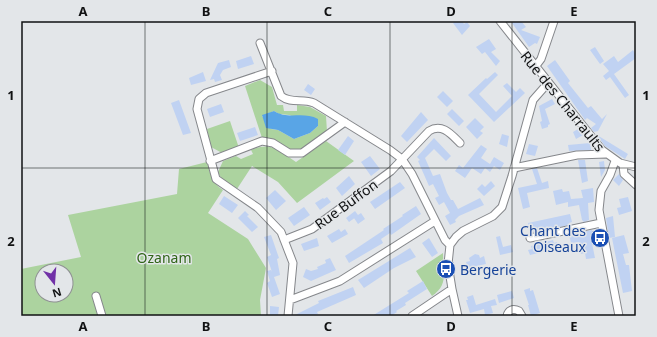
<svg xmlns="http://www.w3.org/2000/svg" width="657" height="337" viewBox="0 0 657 337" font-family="'Noto Sans',sans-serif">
<rect width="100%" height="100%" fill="#e3e6e9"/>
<!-- green -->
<path fill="#acd39f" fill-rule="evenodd" d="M260,80L272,87L277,105H283L284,111H297V105L310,107L326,116L327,132C317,138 300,156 288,149C278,143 273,139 262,138L245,86ZM274,111L279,114L289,115L318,126L310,133L294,139L278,130L271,129L262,116Z
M230,121L239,148L224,154L211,147L207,129Z
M326,141L354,161L297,203L278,182L252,166L237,189C229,184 221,181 218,172L223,161L236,156L241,159L253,154L251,150C272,141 279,151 296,162Z
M207,162C210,174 212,183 223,190L208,213L248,239L266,268L260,300L261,316H21V269L81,257L68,215L177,194L179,169ZM42,271H66V295H42Z
M443,253C443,271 449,285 432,296L416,271Z"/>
<!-- water -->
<path fill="#59a5e6" d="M274,111C287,120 304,111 318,119V126L310,133L294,139L278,130L266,128L262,115Z"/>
<!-- building -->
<path fill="#c0d2f2" d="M456,21H462L464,24L467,22L470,26L462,35L453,23Z
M515,21H521L526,27L521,30L540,37L537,44L535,43L529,47L512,23Z
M489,39L496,49L491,52L500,61L496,66L485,52L482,54L476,47Z
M595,47L604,61L600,64L590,50Z
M633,50L636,55V58L614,74L629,95L625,98L610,77L606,80L603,76L609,71L603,64L614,56L618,62Z
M251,56L254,64L238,69L236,61Z
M229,60L231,67L223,70L220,75L222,80L215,82L214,79L210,80L218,63Z
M555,60L570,81L568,83L588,108L591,106L602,119L607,114L598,131L594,132L591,128L596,124L587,118L585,120L547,66Z
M203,72L206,81L191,85L189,78Z
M495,72L498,75L479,94L496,112L512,96L503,86L507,83L516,92L520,88L525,93L494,122L468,95L486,78L487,79Z
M308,84L315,89L311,95L304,90Z
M443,91L453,101L447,107L437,97Z
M552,99L555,104L545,109L550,124L548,125V127L542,129L540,122L542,121L539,106Z
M179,100L191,133L183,135L171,103Z
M221,104L224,112L210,117L207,109Z
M452,109L464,121L459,126L447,114Z
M421,112L428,120L407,142L401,136Z
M475,118L484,127L480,131L483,133L477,139L466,127Z
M255,127L258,135L240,141L237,133Z
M578,129L583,135L576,139L573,132Z
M502,134L509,136L507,147L499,144Z
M597,135L628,154L625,159L605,146Z
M348,136L354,141L345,155L338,150Z
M434,138L451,156L446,161L434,149L425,158L433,176L440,174L447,193L451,200H453L458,209L480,198L484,205L459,216L455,220L456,222L450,225L445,216L450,213L444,202L439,205L435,198L439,196L433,184L429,186L418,161L420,160L417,157Z
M590,143L591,150L569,151L568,145Z
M529,144L538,146L535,156L526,154Z
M481,145L487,149L481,158L490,164L494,157L504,163L500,170L494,166L490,172L485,168L481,174L472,168L465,178L455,171L459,165L463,168Z
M370,156L380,169L371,176L361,162Z
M578,160H585L588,181L582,183Z
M604,161L605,170L601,177L599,162Z
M537,168L542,183L548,181L549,188L527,193L530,207L523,209L518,188L537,184L532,169Z
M619,174L623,180L619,186L613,180Z
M349,176L355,184L342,196L336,188Z
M491,181L495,186L484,196L477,189L482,184L485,187Z
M400,182L405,188L375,209L370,202Z
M593,188L594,202L588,203L589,220L584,222L582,220L579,205L568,207V202L556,205L553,191L562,189L563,192L569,191L571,199L583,198L581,190Z
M275,190L286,201L276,210L266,198Z
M224,196L238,205L232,213L219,204Z
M327,197L331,202L320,210L315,203L323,198L324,199Z
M628,197L632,211L619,215L617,208L621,207L619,199Z
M416,206L421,214L394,233L391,235L390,233L381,239L383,243L349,263L345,256L384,230L383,229L403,216L402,215Z
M304,207L310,215L294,226L288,218Z
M245,211L249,215L247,216L258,227L252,232L238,218Z
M355,211L358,215L361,213L365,219L358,224L354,218L356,217L349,222L346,218Z
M570,214L572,222L569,223L570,225L533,232V230L530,231L528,223Z
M613,216L615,237L609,238L606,218Z
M339,229L341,232L345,229L348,234L332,243L327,236Z
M592,230L595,243H592L595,258L586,259L585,253L581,254L579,242L571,243L569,235Z
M271,235L279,258L277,259L280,275L274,277L280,294L272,297L267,283L270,281L267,271L271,270L272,272L267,257L271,255L264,237Z
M624,235L629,253L623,254L626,265H629L632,291L623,293L612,238Z
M500,236L503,247L511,245L513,252L500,255L496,237Z
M317,238L319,246L304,251L301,244Z
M429,238L438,253L432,257L422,243Z
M553,240L554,243L557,242L558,248L530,255L528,250L532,249L531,246Z
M410,248L416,257L394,268L364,288L358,280Z
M475,254L479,255L480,258L484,256L486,264L472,267L473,272L463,274L461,266L467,265L466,262L470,261L469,258Z
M330,258L336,270L311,281L303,277L306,269L311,271L318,269L317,267L326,263L325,260Z
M423,281L427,289L405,303L406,305L396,311L397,312L391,316H372L409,293L407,291Z
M353,287L356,295L317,312L318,314L312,316H293L319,303L318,301Z
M530,288V291L533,290L540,313L531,316L528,305H529L524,290Z
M512,291L514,298L499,303L497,295Z
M473,295L476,305L495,299L497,305L491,306L493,313L485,315L484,309L470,313L466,300H468L467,297Z
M270,306L279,307L278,316H270Z"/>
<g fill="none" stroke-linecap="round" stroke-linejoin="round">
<!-- minor casing -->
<g stroke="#85878b" stroke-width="9">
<path id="minor" d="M500,21L602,150L620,163L636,167
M260,43L281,96C291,104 303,98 314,103L390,150L402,159L412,174L445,240L450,245
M535,67L541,59L554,21
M272,71L206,93L199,99L197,109L216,179L258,208L281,232L293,263L288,316
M210,161L262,141L273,143L289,153H302L345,122
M615,161L610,175L601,191L599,210L619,316
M623,165L624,174L636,185
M514,168L577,155L606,154
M530,238L601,223
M284,240L312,229L391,171L429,131C442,123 451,134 460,143
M452,289L458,316
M96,296L102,316
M290,300L340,281L435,221
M412,316L452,289L448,264L450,245L456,237L463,231L493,216L502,207L512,176L533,100L548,83
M507,316C508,310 513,308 519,311L522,316"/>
</g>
<!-- minor -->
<use href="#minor" stroke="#fff" stroke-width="7"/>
</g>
<!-- grid -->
<path fill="none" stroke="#111213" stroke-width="1" stroke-opacity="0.55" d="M145,21V316M267,21V316M390,21V316M512,21V316M21,168H636"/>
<!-- icons -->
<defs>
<g id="bus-disc" transform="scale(1)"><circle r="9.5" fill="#1a4fb4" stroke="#e3e6e9"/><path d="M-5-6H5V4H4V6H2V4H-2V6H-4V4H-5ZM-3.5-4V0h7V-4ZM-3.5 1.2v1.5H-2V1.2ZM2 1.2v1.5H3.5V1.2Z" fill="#fff"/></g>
</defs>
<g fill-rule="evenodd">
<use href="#bus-disc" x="600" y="238"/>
<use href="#bus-disc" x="446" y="269"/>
</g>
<g text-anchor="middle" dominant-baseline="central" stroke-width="3" stroke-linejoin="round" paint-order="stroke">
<!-- street labels -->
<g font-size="14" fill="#111213" stroke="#e3e6e9">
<text transform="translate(563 101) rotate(51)">Rue des Charraults</text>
<text transform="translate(346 204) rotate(-36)">Rue Buffon</text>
</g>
<!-- transit labels -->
<g font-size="14" fill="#164399" stroke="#e3e6e9" text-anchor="end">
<text x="586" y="230">Chant des<tspan x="586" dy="16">Oiseaux</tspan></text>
<text x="460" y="269" text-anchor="start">Bergerie</text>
</g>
<!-- park labels -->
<g font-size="14" fill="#306518" stroke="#e3e6e9">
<text x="164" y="257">Ozanam</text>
</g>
</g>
<!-- border -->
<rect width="657" height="337" fill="none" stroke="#e3e6e9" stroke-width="44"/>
<!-- north arrow -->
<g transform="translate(54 283) rotate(163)"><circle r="19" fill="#e3e6e9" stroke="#8f9193"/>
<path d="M0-3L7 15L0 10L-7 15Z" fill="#7131a7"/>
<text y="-6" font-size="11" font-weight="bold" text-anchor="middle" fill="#111213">N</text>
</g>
<rect x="22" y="22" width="613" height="293" fill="none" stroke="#111213" stroke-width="1.5"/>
<g font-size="13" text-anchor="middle" font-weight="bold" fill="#111213">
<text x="83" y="16">A</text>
<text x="206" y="16">B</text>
<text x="328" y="16">C</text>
<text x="451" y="16">D</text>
<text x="574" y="16">E</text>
<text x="11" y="100">1</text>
<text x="646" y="100">1</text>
<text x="11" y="246">2</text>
<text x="646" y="246">2</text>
<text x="83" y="331">A</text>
<text x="206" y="331">B</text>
<text x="328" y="331">C</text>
<text x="451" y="331">D</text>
<text x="574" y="331">E</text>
</g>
</svg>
